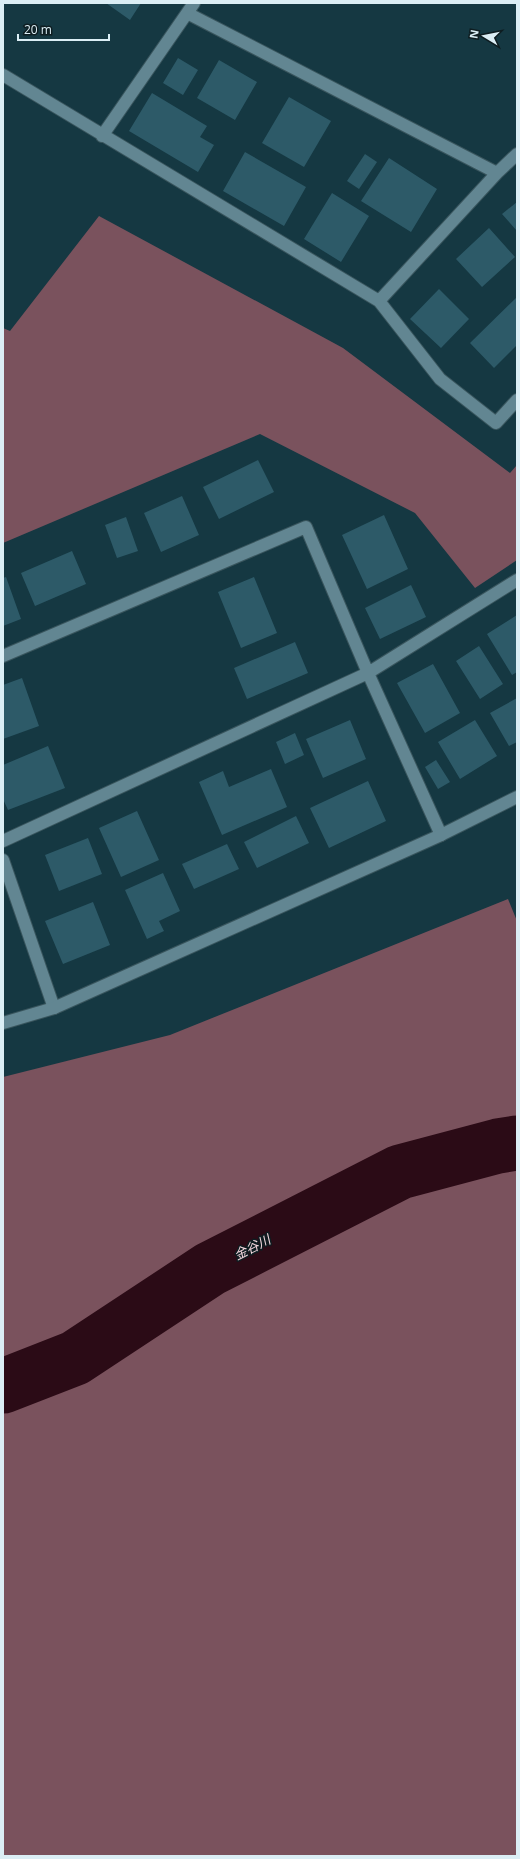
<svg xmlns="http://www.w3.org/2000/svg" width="520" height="1859" viewBox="0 0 520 1859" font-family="'Open Sans','Noto Sans JP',sans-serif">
<rect width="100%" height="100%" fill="#153842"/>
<!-- forest -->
<path fill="#7a525d" d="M99,216L343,348L510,473L517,465V560L475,588L415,513L260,434L3,543V328L10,331Z
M508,899L517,921V1856H3V1077L170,1035Z"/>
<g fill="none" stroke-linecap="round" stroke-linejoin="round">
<!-- river -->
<path stroke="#2b0b16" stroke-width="55" d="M3,1386L75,1358L210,1269L400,1172L498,1146L517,1143"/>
</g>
<!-- building -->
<path fill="#2d5a68" d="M106,3H141L130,20Z
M178,58L198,70L183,95L163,83Z
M219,60L257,82L235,120L197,98Z
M152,93L207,126L200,137L214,145L198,172L129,131Z
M289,97L331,121L304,167L262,143Z
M245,152L306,187L284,226L223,191Z
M365,154L377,162L359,189L347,181Z
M389,158L437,189L411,232L361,201Z
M332,193L369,216L341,262L304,239Z
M517,202V231L502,214Z
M489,228L515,257L482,287L456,259Z
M439,289L469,319L441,348L410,319Z
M517,297V345L494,368L470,343Z
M258,460L274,492L219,519L203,487Z
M182,496L199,535L161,552L144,513Z
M384,515L408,569L367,589L342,535Z
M126,517L138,551L117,558L105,525Z
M72,551L86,584L35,606L21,573Z
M6,577L21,619L3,626V578Z
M254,577L277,633L241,648L218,592Z
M411,585L426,617L380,639L365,608Z
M517,615V672L512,675L487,634Z
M295,642L308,673L247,699L234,668Z
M479,646L503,684L480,699L456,661Z
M433,664L460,713L425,733L397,683Z
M22,678L39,726L3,739V685Z
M517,698V742L509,746L490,713Z
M350,720L366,759L323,778L306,739Z
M475,720L497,756L460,779L438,742Z
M295,733L304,755L285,764L276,742Z
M48,746L65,788L8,810L3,799V765Z
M436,760L450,782L438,789L425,767Z
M271,769L287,807L222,835L199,782L223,771L229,787Z
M368,781L386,821L329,848L310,808Z
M137,811L159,860L121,877L99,828Z
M296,816L309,843L257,868L244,842Z
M88,838L102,874L59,891L45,855Z
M227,844L239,869L194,889L182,864Z
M163,873L180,911L159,921L164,931L147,939L125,890Z
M93,902L110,945L63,964L45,921Z"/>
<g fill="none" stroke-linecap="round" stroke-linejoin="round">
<!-- street casing -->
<g stroke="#39555d" stroke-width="14">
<path id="street" d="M187,13L497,173
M3,75L379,301L440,379L496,423L517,400
M102,136L194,3
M379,301L497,173L517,154
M3,656L306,527L368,673L441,835
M3,841L368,673L517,580
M3,860L54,1008"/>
</g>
<!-- secondary casing -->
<g stroke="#39555d" stroke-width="14">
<path id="secondary" d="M3,1023L54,1008L441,835L517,797"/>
</g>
<!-- street -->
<use href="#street" stroke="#628692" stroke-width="12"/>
<!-- secondary -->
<use href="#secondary" stroke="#628692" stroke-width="12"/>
</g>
<g text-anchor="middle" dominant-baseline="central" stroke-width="3" stroke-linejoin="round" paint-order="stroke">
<!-- water labels -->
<g font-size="13" font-style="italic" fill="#f7d9e0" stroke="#0e1d21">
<text transform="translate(252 1247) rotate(-27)">金谷川</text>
</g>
</g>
<!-- border -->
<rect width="520" height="1859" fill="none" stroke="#dbeef5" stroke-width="8"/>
<!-- north arrow -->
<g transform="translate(484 36) rotate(280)" stroke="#0e1d21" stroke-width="3" paint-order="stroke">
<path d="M0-3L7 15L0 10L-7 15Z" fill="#dbeef5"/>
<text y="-6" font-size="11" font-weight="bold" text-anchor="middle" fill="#dbeef5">N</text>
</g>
<!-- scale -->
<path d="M18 34v6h91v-6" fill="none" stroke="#dbeef5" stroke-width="2"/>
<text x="24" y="34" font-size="12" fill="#dbeef5" stroke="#0e1d21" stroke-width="3" paint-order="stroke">20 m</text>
</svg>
